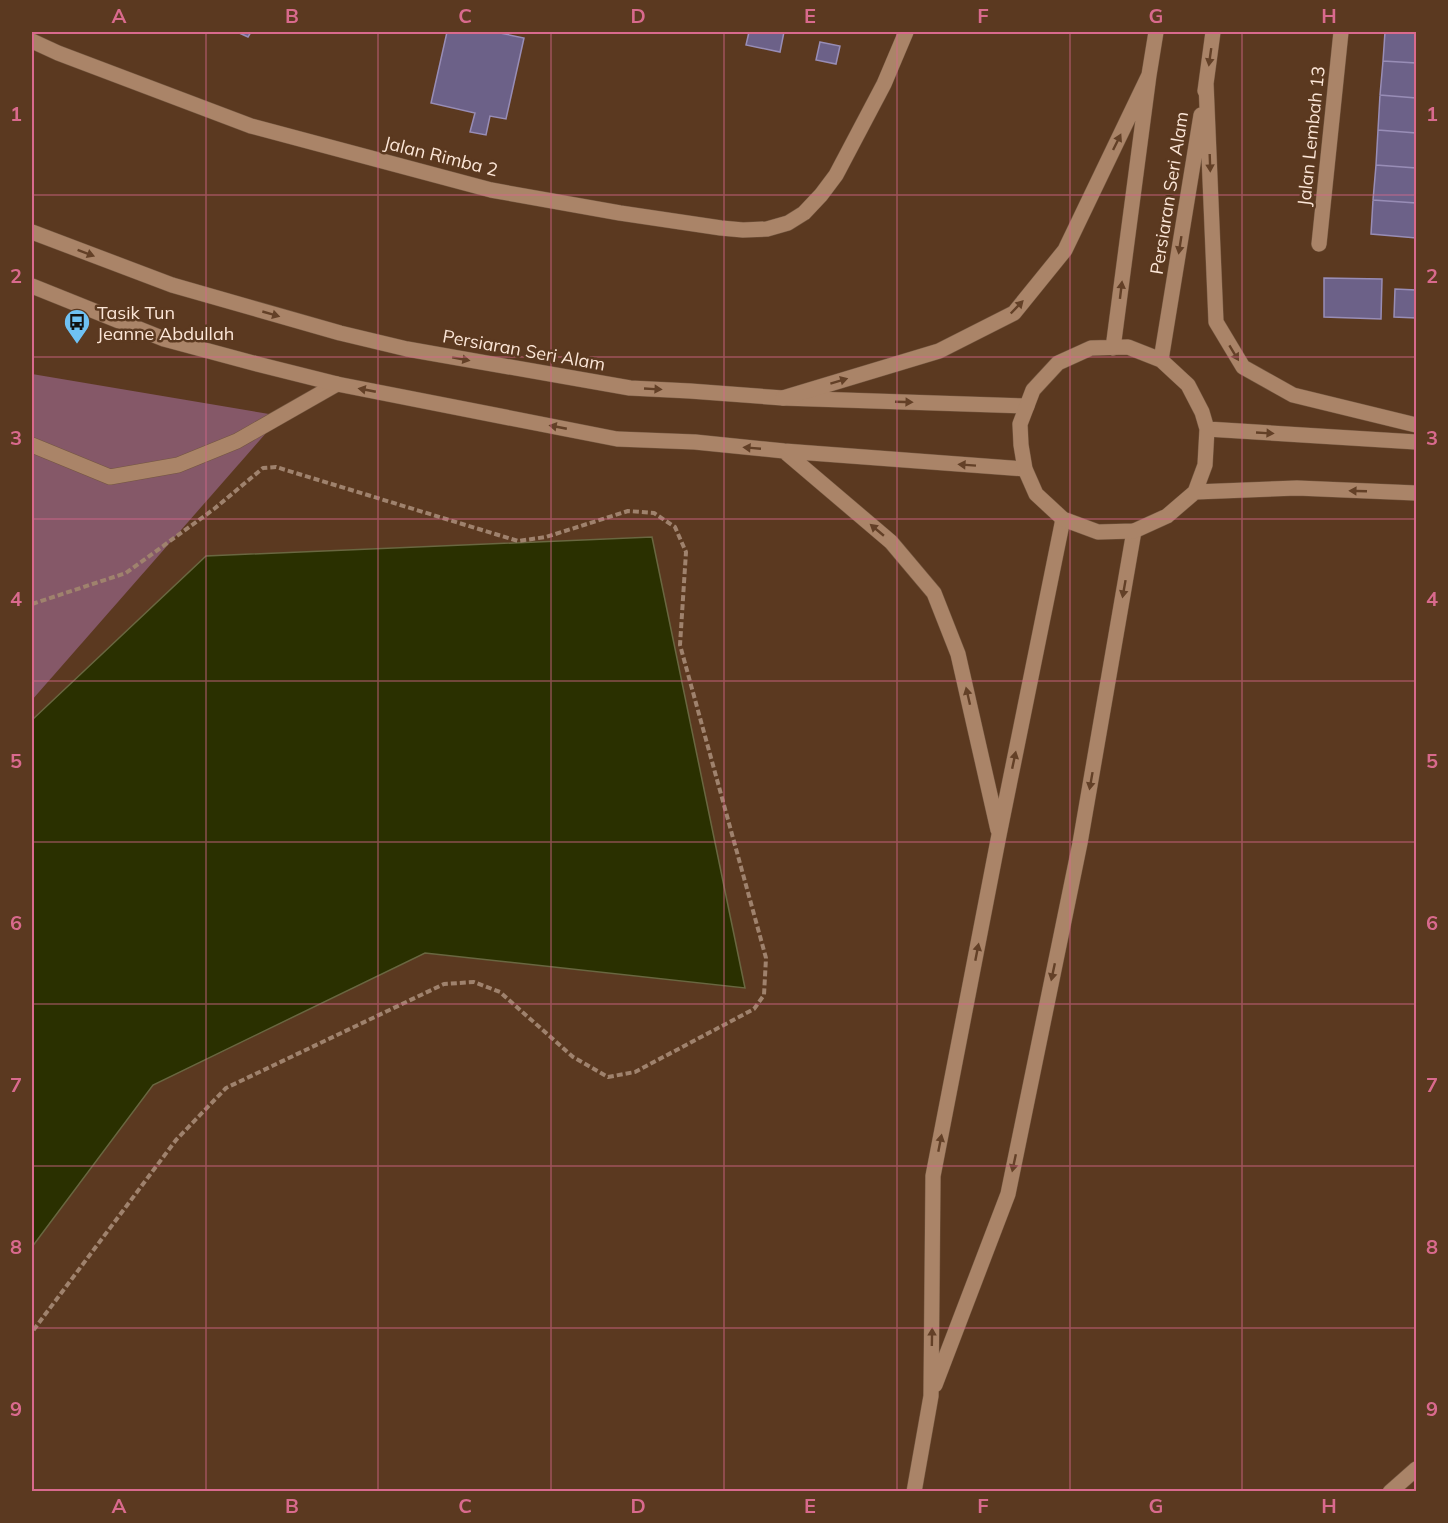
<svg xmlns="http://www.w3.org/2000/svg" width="1448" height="1523" viewBox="0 0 1448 1523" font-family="Mulish,sans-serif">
<rect width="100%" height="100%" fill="#5b3920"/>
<!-- green -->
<path fill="#855868" d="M32,374L281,416L32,700Z"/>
<!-- water -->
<path fill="#2a3000" stroke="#696740" stroke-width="1.5" d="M652,537L745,988L425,953L153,1085L32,1247V720L206,556Z"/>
<!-- building -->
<path fill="#6c6188" stroke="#988db6" stroke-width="1.5" d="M237,32H251L248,37Z
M447,32H495L524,38L506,119L490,116L486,135L470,132L475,113L431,103Z
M749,32H784L780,52L746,45Z
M1385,32H1416V63L1383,61Z
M820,42L840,46L836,64L816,60Z
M1383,61L1416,63V98L1380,95Z
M1380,95L1416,98V133L1378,130Z
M1378,130L1416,133V168L1376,165Z
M1376,165L1416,168V203L1373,200Z
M1373,200L1416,203V238L1371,234Z
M1324,278L1382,279L1381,319L1324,317Z
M1395,289L1416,290V318L1394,317Z"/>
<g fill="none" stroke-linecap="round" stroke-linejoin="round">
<!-- service casing -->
<g stroke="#745740" stroke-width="16">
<path id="service" d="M32,445L110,477L178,465L237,441L337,384"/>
</g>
<!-- minor casing -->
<g stroke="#745740" stroke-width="16">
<path id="minor" d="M32,41L58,53L251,126L491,190L620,213L721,228L743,230L767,229L788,223L804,213L821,195L836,175L884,84L906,32
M32,232L172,285L340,333L407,349L630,388L690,391L783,398L1027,406
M1319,244L1341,32
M32,286L164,339L261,365L337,384L617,439L695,442L784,451L1025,469
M784,451L891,542L934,593L958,654L998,830
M935,1385L1008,1194L1080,843L1134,531
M914,1492L931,1396L933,1176L999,835L1063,519
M1390,1492L1416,1469"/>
</g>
<!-- tertiary casing -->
<g stroke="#745740" stroke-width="16">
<path id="tertiary" d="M1206,83L1216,322L1243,367L1293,395L1416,425
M1205,91L1213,32
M1128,347L1161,360L1188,385L1202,412L1207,429L1205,465L1195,492L1167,516L1134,531L1098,532L1063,519L1036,494L1025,469L1021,445L1020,424L1033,390L1058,363L1091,348Z
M1113,348L1149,75L1156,32
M1161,360L1201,115
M783,398L939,351L1014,313L1065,250L1149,75
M1207,429L1416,442
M1195,492L1297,488L1416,493"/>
</g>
<!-- path -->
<path stroke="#9f826d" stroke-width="4" stroke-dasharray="6 3" stroke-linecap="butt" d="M32,604L126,573L214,509L263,468L276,467L518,541L546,537L628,511L654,513L675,527L686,552L680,645L766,958L764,995L754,1009L635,1072L608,1077L573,1057L500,992L474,982L444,984L226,1088L176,1140L32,1332"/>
<!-- service -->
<use href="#service" stroke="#aa8468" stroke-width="15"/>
<!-- minor -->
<use href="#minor" stroke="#aa8468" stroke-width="15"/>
<!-- tertiary -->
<use href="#tertiary" stroke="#aa8468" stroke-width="15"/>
</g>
<!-- one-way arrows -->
<defs><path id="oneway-solid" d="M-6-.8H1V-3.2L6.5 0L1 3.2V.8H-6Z" transform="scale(1.5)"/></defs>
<g fill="#634027">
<use href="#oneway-solid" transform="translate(1210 57) rotate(98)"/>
<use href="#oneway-solid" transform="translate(1117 142) rotate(-64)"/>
<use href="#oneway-solid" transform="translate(1210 163) rotate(88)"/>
<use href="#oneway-solid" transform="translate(1180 245) rotate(99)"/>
<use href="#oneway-solid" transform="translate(86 253) rotate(21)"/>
<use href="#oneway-solid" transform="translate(1121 290) rotate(-83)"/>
<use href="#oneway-solid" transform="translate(1017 307) rotate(-46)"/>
<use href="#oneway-solid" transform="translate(271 314) rotate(16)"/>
<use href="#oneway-solid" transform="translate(1234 353) rotate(59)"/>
<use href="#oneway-solid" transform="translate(461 359) rotate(10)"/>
<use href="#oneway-solid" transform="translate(839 381) rotate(-17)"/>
<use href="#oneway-solid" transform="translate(653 389) rotate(3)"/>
<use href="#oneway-solid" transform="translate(367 390) rotate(-169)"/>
<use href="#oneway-solid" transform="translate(904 402) rotate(2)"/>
<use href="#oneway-solid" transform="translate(558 427) rotate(-169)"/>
<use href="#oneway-solid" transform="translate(1265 433) rotate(3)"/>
<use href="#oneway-solid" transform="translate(752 448) rotate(-175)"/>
<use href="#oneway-solid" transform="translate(967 465) rotate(-176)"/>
<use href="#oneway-solid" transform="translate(1358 491) rotate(-178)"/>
<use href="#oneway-solid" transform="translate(877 530) rotate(-140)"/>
<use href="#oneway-solid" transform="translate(1124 589) rotate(100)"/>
<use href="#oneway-solid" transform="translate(968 696) rotate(-103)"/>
<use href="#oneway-solid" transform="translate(1014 760) rotate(-78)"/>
<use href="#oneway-solid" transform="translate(1091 781) rotate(100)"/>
<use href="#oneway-solid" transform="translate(977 952) rotate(-79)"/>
<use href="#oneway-solid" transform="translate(1053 972) rotate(102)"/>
<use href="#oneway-solid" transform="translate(940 1143) rotate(-79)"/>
<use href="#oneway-solid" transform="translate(1014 1163) rotate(102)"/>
<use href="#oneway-solid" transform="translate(932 1337) rotate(-89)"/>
</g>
<!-- grid -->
<path fill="none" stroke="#d96a8d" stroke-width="1.5" stroke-opacity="0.55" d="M206,32V1492M378,32V1492M551,32V1492M724,32V1492M897,32V1492M1070,32V1492M1242,32V1492M32,195H1416M32,357H1416M32,519H1416M32,681H1416M32,842H1416M32,1004H1416M32,1166H1416M32,1328H1416"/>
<!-- icons -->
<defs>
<g id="bus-pin" transform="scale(1.35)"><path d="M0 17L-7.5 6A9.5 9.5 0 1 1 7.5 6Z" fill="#6fc2f4" stroke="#5b3920"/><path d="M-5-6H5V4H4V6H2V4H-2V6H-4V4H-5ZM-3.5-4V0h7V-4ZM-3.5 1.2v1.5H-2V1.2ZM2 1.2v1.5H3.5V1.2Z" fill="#111"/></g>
</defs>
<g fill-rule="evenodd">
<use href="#bus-pin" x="77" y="322"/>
</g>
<g text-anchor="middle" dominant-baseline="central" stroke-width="5" stroke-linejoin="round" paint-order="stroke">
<!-- street labels -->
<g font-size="18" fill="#fce6d7" stroke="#5b3920">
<text transform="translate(1311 136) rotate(-84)">Jalan Lembah 13</text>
<text transform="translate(441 156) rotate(14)">Jalan Rimba 2</text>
<text transform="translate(1169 193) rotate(-81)">Persiaran Seri Alam</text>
<text transform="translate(524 350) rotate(10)">Persiaran Seri Alam</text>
</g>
<!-- poi labels -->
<g font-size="18" fill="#fce6d7" stroke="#5b3920" text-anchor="start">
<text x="97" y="312">Tasik Tun<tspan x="97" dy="21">Jeanne Abdullah</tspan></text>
</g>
</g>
<!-- border -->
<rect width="1448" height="1523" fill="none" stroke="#5b3920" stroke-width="66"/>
<rect x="33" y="33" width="1382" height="1457" fill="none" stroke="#d96a8d" stroke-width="2"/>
<g font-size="20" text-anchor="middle" font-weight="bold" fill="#d96a8d">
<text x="119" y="23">A</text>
<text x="292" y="23">B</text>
<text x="465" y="23">C</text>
<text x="638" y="23">D</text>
<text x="810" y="23">E</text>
<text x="983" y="23">F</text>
<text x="1156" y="23">G</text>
<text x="1329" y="23">H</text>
<text x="16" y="121">1</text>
<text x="1432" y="121">1</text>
<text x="16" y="283">2</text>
<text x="1432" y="283">2</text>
<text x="16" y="445">3</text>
<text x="1432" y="445">3</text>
<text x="16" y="606">4</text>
<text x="1432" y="606">4</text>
<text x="16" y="768">5</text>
<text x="1432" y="768">5</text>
<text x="16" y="930">6</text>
<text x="1432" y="930">6</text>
<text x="16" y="1092">7</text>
<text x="1432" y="1092">7</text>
<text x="16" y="1254">8</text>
<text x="1432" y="1254">8</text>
<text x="16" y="1416">9</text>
<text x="1432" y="1416">9</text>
<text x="119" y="1513">A</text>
<text x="292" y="1513">B</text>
<text x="465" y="1513">C</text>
<text x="638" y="1513">D</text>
<text x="810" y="1513">E</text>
<text x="983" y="1513">F</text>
<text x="1156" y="1513">G</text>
<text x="1329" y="1513">H</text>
</g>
</svg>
